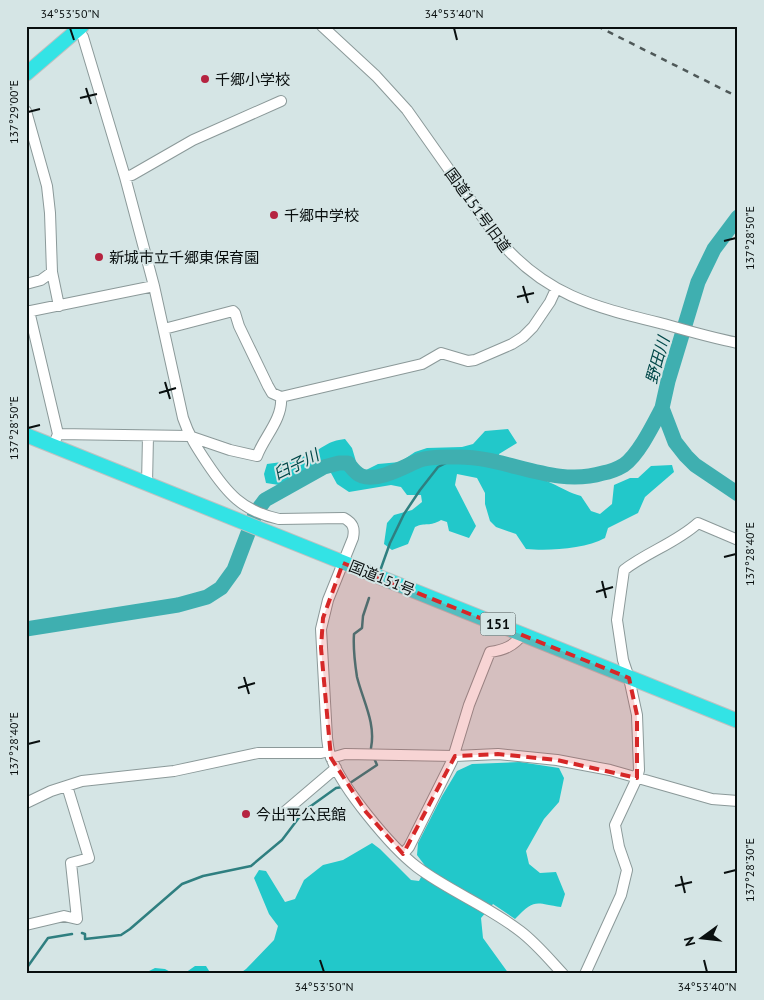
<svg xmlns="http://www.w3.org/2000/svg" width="764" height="1000" viewBox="0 0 764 1000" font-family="'PT Sans','Noto Sans JP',sans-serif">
<rect width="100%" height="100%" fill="#d5e5e5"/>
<!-- forest -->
<path fill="#22c8ca" d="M508,429L517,443L499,454L501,466C518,471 535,475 551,483C562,488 570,493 581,496L591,511L600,514L612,504L614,485L630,478H638L651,466L672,465L674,472L645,497L638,513L608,528L605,538C585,549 549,551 526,549L516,534L496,527L490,521L485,504V493L477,478L457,474L455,485L476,526L469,538L449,531L447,522L441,520C430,527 425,522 415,527L408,544L392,550L384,544L387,523L394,515L412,510L422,502L421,495H407L401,487L391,485L349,492L337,484L331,473L321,465L279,485L266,483L264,474L267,464C282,462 296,460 310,454C325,447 327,441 345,439L352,448L358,468L366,470L378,464L400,462L415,452L427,448L462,447L473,444L485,431Z
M520,762L559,768L564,778L559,802L544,819L526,851L529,864L540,873L556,872L565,894L561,907C535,903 535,898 515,919L493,904L481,918L483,938L509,974H239L246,969L274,940L278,926L269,914L254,878L259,870L266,871L285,902L295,899L304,880L323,865L343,860L372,843L380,849L411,880L419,881L426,867L417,855L418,843L442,796L457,771L472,764Z
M195,966H206L211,974H181L185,973Z
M155,968L165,969L174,974H143Z"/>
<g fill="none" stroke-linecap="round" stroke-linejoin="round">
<!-- stream -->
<path stroke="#2f7f80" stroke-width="2.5" d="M380,571L390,543L404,514L420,490L438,467L460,456
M369,598L363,616L362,628L354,634C353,648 355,664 357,677C363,701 376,723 371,748
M350,783L377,765L374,758
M82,933L85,934V939L121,935L130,929L182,884L203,876L251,866L282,840L304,811L336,788L343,787
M26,969L48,938L72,934"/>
<!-- river -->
<path stroke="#3fafb0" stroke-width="15" d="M738,217L714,249L698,282L668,381L662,408L675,442L686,456L695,465L738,494
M26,629L178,605L207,597L221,588L234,570L256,512L265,500L324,467L339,463H348C352,468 356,474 362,476C379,482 405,466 420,460C431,456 446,457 457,457C506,456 553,488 603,473C609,472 619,468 624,465C639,454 653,425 662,408"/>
<!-- minor casing -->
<g stroke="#8b9999" stroke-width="12">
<path id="minor" d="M75,26L83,37L125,177L154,286L183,418C189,436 197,448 207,463C227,493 242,511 279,519L344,518C353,523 355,528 353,538L328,600L321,629L327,738C328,744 328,751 331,757C341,787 391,847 417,867C449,891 488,906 520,931C536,943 549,959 563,974
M322,26L376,76L407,110L498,239C546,296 595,307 664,324C688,331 713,338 738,343
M26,111L47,186L50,213L52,272L59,306
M125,177L132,175L193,140L281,101
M26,284L41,280L52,272
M29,311L58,434L56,439
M26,312L154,286
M164,329L233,311L235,313L239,326L268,386L272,393L281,397L422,364L441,353L468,361L475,360L512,344L523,337L533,327L550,302L556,289
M58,434L189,436L230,450L257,456C264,437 283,419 281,397
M147,484L148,436
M331,758L345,754L455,756L498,754L557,760L610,770L712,799L738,801
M26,803L51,791L82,781L174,771L258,753H321L329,751
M282,814L336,768
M403,854L409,847L452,761L469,705L490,652C504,650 514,646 523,634
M26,925L64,916L77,919L71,863L89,858L67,786
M585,974L621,895L627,870L619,847L615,825L637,778L639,770L637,715L629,678L623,660L617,620L624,570C647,552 676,543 698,523L738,540"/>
</g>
<!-- highway casing -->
<g stroke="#bfc1c1" stroke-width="16">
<path id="highway" d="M26,74L82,26
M26,435L738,721"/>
</g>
<!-- minor -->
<use href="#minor" stroke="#fff" stroke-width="10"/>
<!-- highway -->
<use href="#highway" stroke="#33e3e5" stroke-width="14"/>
<!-- rail -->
<path stroke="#4e5858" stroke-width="2.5" stroke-dasharray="6 6" stroke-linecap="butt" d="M597,26L738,97"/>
</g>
<!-- marked area -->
<path fill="#d62828" fill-opacity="0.2" stroke="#d62828" stroke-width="4" stroke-dasharray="10 6" stroke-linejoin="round" d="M343,563L629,678L637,715V778L557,760L498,754L455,756L403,854L366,812L331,758L321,648L323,618Z"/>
<!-- ticks -->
<path fill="none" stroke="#090f0f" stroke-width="2" d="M70,28L74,40M454,28L457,40M86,88L91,104M80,98L97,94M28,112L40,109M724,241L736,238M523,286L528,303M517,297L534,293M165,382L170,399M159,393L176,388M28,428L40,425M724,557L736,554M602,581L606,598M596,592L613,587M244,677L249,694M238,688L255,683M28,744L40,741M724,873L736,870M681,876L685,893M675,886L692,882M320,960L324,972M704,960L707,972"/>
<!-- markers -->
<g fill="#b52340" stroke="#d5e5e5" stroke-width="2">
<circle cx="205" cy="79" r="5"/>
<circle cx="274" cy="215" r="5"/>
<circle cx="99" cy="257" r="5"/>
<circle cx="246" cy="814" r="5"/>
</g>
<g text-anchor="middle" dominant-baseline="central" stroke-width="4" stroke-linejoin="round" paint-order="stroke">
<!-- shield labels -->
<rect fill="#d5e5e5" stroke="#464f4f" stroke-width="1" x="480.5" y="612.5" width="35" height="23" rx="4"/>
<g font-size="14" font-weight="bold" fill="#090f0f">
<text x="498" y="624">151</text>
</g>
<!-- poi labels -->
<g font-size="15" fill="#090f0f" stroke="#d5e5e5" text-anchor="start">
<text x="215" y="79">千郷小学校</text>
<text x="284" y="215">千郷中学校</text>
<text x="109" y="257">新城市立千郷東保育園</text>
<text x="256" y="814">今出平公民館</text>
</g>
<!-- street labels -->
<g font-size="15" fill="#090f0f" stroke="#d5e5e5">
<text transform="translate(478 210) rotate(54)">国道151号旧道</text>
<text transform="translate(382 578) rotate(22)">国道151号</text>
</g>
<!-- water labels -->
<g font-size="16" font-style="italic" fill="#024849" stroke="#d5e5e5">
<text transform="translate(657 360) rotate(-74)">野田川</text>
<text transform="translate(296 464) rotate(-26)">臼子川</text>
</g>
</g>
<!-- border -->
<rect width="764" height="1000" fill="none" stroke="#d5e5e5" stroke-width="55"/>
<!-- north arrow -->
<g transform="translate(702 938) rotate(255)" stroke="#d5e5e5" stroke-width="4" paint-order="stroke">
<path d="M0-4L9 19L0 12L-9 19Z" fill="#090f0f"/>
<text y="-8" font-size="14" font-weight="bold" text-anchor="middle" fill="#090f0f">N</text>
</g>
<rect x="28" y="28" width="708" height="944" fill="none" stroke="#090f0f" stroke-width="2"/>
<g font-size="12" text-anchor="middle" fill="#090f0f">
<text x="70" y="18">34°53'50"N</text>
<text x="454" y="18">34°53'40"N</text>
<text transform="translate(14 112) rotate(-90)" y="4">137°29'00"E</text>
<text transform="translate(750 238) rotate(-90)" y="4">137°28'50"E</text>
<text transform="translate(14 428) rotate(-90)" y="4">137°28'50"E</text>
<text transform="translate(750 554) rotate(-90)" y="4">137°28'40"E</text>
<text transform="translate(14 744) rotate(-90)" y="4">137°28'40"E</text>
<text transform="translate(750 870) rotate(-90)" y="4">137°28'30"E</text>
<text x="324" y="991">34°53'50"N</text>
<text x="707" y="991">34°53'40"N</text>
</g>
</svg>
